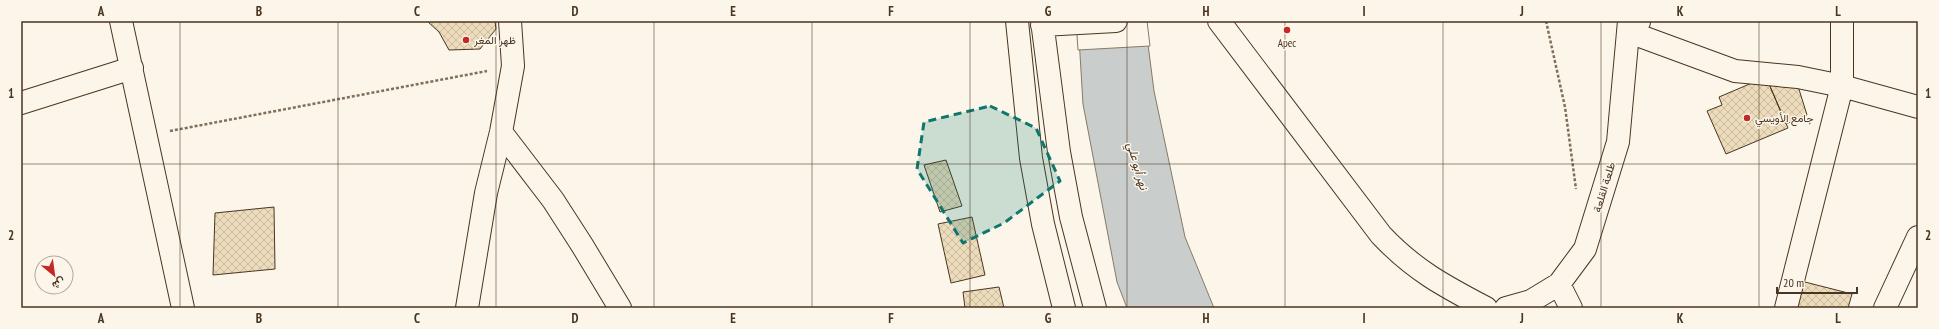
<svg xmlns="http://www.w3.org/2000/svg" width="1939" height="329" viewBox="0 0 1939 329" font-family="'PT Sans Narrow',Vazirmatn,sans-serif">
<defs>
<pattern id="building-cross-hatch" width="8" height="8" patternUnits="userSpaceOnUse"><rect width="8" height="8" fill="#ecdcbc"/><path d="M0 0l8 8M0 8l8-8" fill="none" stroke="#ccbda1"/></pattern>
</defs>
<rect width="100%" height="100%" fill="#fbf6e9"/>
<!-- water -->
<path fill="#c9cecd" stroke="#887966" d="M1078,21H1145L1154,91L1185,237L1214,308H1127L1117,282L1083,104Z"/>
<!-- pier -->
<path fill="#fbf6e9" stroke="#887966" d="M1076,21H1147L1150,46L1078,50Z"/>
<!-- building -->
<path fill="url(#building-cross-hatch)" stroke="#4a3520" d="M427,21H495L496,29L480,49L449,50L439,32Z
M1766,77L1788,128L1726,154L1707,111L1722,105L1719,97Z
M1766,77L1797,83L1807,115L1786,124Z
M946,160L962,206L940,212L924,165Z
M274,207L275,269L213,275L215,213Z
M972,217L985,275L951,283L938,224Z
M1801,281L1852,294L1848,308H1794Z
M999,287L1004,308H965L963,292Z"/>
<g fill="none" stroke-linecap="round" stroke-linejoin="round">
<!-- street casing -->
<g stroke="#4a3520" stroke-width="24">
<path id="street" d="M121,21L183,308
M1639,22L1629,32L1735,71L1798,77L1842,86L1918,107
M21,103L132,68
M501,132L553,200L582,245L620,308
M1559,284L1571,308
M467,308L486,193L501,132L513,66L510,21
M1506,308L1531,301L1559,284L1585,249L1618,142L1629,21
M1786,308L1842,86V21
M1885,308L1918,237"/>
</g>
<!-- primary casing -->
<g stroke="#4a3520" stroke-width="24">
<path id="primary" d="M1017,21L1031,158L1043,224L1064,308
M1042,21L1059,152L1071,217L1095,308
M1219,21L1381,235C1414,270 1444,286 1486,308
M1042,25L1116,21"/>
</g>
<!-- path -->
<path stroke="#7f6f5c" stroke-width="2.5" stroke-dasharray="3 2" stroke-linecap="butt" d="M1546,21L1565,107L1576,189
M170,131L487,71"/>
<!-- street -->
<use href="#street" stroke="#fbf6e9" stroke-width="22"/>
<!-- primary -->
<use href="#primary" stroke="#fbf6e9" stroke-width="22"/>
</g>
<!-- marked area -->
<path fill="#0f766e" fill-opacity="0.2" stroke="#0f766e" stroke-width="3" stroke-dasharray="8 5" stroke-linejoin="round" d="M990,106L1036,128L1060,181L1004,223L963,243L917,169L924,122Z"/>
<!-- grid -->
<path fill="none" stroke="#4a3520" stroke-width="1" stroke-opacity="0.55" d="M180,21V308M338,21V308M496,21V308M654,21V308M812,21V308M970,21V308M1127,21V308M1285,21V308M1443,21V308M1601,21V308M1759,21V308M21,164H1918"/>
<!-- markers -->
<g fill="#c62828" stroke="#fbf6e9" stroke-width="1.5">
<circle cx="1287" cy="30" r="4"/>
<circle cx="466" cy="40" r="4"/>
<circle cx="1747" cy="118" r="4"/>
</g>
<g text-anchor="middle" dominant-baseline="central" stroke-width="3" stroke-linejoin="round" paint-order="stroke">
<!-- poi labels -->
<g font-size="11" fill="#4a3520" stroke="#fbf6e9" text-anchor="start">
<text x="474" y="40">ظهر المغر</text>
<text x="1287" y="43" text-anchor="middle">Apec</text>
<text x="1755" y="118">جامع الأويسي</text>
</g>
<!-- street labels -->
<g font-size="11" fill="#4a3520" stroke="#fbf6e9">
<text transform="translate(1604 187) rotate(-73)">طلعة القلعة</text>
</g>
<!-- water labels -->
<g font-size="12" font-style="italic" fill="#4a3520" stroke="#fbf6e9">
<text transform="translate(1138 166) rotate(74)">نهر أبو علي</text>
</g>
</g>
<!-- border -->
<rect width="1939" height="329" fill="none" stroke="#fbf6e9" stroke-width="44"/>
<!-- north arrow -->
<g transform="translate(54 275) rotate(151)"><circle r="19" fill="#fbf6e9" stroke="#b4a999"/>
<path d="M0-3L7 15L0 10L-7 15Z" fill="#c62828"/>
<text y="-6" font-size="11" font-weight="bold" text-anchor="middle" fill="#4a3520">ش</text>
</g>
<!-- scale -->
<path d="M1777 287v6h80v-6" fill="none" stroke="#4a3520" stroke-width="2"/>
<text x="1783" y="287" font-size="12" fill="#4a3520" stroke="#fbf6e9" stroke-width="3" paint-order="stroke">20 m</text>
<rect x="22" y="22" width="1895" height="285" fill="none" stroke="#4a3520" stroke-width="1.5"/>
<g font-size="13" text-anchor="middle" font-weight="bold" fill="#4a3520">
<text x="101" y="16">A</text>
<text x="259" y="16">B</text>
<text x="417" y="16">C</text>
<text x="575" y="16">D</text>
<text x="733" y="16">E</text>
<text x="891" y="16">F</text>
<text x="1048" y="16">G</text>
<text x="1206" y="16">H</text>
<text x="1364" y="16">I</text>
<text x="1522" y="16">J</text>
<text x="1680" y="16">K</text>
<text x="1838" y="16">L</text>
<text x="11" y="98">1</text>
<text x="1928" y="98">1</text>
<text x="11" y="240">2</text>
<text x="1928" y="240">2</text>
<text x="101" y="323">A</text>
<text x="259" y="323">B</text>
<text x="417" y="323">C</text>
<text x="575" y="323">D</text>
<text x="733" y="323">E</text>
<text x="891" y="323">F</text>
<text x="1048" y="323">G</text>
<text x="1206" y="323">H</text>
<text x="1364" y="323">I</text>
<text x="1522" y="323">J</text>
<text x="1680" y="323">K</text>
<text x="1838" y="323">L</text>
</g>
</svg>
